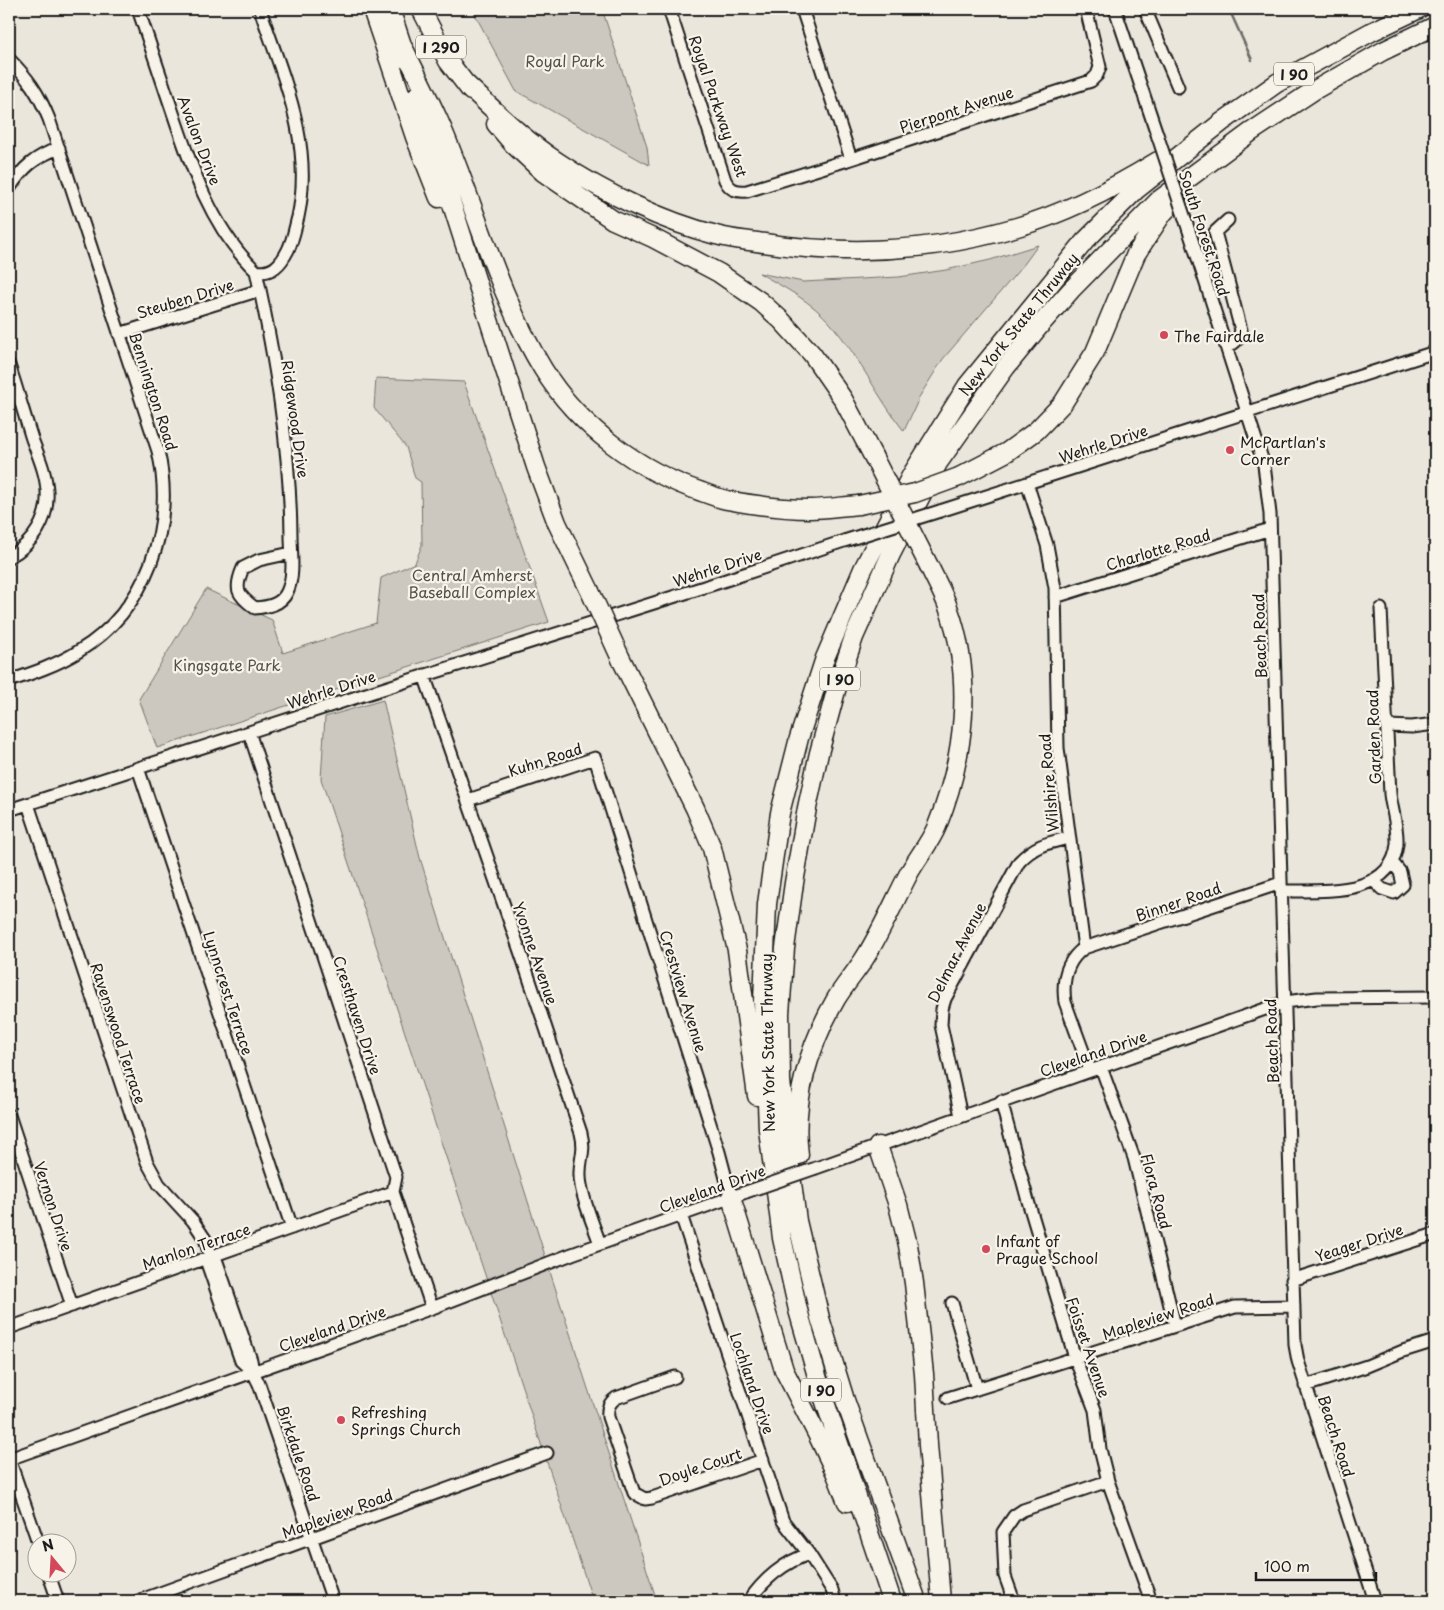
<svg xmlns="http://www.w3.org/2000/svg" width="1444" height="1610" viewBox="0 0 1444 1610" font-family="'Playpen Sans',sans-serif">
<rect width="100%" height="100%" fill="#eae6dc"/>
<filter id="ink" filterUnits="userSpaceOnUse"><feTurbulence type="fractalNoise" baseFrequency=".02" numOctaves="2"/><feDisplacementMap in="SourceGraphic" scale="10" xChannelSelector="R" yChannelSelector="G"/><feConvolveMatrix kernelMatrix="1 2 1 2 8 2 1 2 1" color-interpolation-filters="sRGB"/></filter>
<g filter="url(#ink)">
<!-- green -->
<path fill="#ccc8c0" stroke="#74726e" d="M472,9H602L647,147L649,165L516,91Z
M1038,245L1025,263L943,359L921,394L904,431C877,397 859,356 831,324C811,301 785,288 759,273L803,282L899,277L946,270L990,260Z
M376,378L464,382L549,622L332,691L157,748L139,699L206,589L272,620L283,653L376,623L381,578L415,563L422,545L421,482L415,478L406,447L374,408Z
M383,700L420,858L552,1278L657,1601H593L321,779L325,717Z"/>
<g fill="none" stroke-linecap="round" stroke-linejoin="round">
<!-- stream -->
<path stroke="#6d6c68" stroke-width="2.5" d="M1229,9L1252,60"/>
<!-- minor casing -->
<g stroke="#1c1c1c" stroke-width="15">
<path id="minor" d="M138,9C149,41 160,74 171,107C190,164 211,228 256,271
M669,9L725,180C730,190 736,192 747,191L851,159L1091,81L1097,75L1100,67L1086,9
M802,9L851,159
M1115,9L1158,137
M1145,9L1178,87
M9,59C28,78 39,94 49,119L158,451C176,527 146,610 79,651C57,665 33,673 9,681
M9,189C23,167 35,157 59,148
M1190,234L1264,465L1270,514L1295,1345L1298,1361L1375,1601
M256,271C275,358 290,446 291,535C291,554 295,575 287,592C281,605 267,607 255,608C237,595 234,589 243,568L259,560L291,553
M256,271C272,275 281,264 288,250C293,240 295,228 298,217C314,144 283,77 260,9
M119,334L260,290
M1227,347C1235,343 1239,340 1241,330L1215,232L1228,220
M9,365C17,389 24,414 32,439C38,455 46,473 47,491C49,519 33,544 9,557
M1027,483L1047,545L1055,588L1058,748L1084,948C1066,961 1062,981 1065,1002L1090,1070
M940,511L1435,352
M1055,597L1270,529
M424,675L522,957L581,1133C586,1153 579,1159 580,1176C580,1194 594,1226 600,1244
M1388,726L1412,727L1435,724
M249,732L396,1177L393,1192L432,1308
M138,768L292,1228
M468,800L595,758L719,1152L731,1197
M28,804L147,1162L159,1184L193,1221L205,1239L210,1256L207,1263L241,1361L253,1372L259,1384L333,1601
M9,810L360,696L717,583L844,541
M1374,881L1382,889L1394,893L1403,885L1400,872L1392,862
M1281,891C1320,890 1392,898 1397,844C1398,826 1392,811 1390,794L1381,609
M1084,948L1281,883
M1101,1067L1134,1158L1175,1326
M1001,1101L1028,1201L1075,1358L1095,1410L1100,1449L1108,1481L1151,1601
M9,1115L72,1306
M961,1116L941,1025L942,1009L945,999L1019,862C1035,845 1047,843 1069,838
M816,1168L1285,1002L1317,998L1435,997
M681,1215L783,1521L809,1554
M210,1256L217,1262L251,1360L253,1372
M1292,1280L1435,1234
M952,1303L977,1389
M9,1328L393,1192
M675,1377L616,1398C609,1403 607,1408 608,1417L634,1493L645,1499L652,1498L763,1460
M1305,1386L1367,1366L1403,1351L1435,1341
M948,1398L1235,1307L1294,1306
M9,1459L432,1308L572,1254L746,1192
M9,1459L38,1542
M48,1572L58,1601
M138,1601L547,1453
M749,1601C763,1580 784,1562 809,1554L832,1590L835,1601
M1014,1601L1005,1576L1003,1532L1014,1516L1023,1510L1108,1481"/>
</g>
<!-- highway casing -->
<g stroke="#1c1c1c" stroke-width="21">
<path id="highway" d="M372,9L415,137L439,198
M390,9L407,60
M421,9L448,61L471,91
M404,49C416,73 428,97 439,121C475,203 496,292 543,369C578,426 639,471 702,492C710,495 718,498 727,500C754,505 782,509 810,509C826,509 843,506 859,505
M465,83C495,111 524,140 558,162C604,193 662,221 716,235C729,239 744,240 757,242C844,256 933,252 1017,227C1067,213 1114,188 1158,161
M417,95L536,467L557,523L589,589
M496,124L513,144L543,172L613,220L653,238L719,273L761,302L781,320L812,354L843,399L873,456
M959,477L1007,452L1036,431L1063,403L1095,352L1136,254L1163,213L1177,198
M621,659L695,808L712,848L737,950L757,1096
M878,1146L898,1205L908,1245L914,1283L924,1374L928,1445L941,1601
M799,1155C792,1101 809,1046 836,999C845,984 857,971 866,956C882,930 894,902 908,875C917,858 930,843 937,826C965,757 974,678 948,607C943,593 935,579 929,566
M731,1197L784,1370L817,1434L836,1474L847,1502
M892,1601L821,1390L798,1310L782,1238L768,1129L763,1001L767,904L780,813L799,738L825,658L863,569L912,474L967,386L1085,241L1136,190L1222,122L1277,83L1371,32L1419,9
M917,1601L845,1400L820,1318L797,1221L788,1152L781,1081L780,1013L785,948L794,883L807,808L819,753L837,687L854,637L891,554L938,463L1006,367L1041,324L1071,290L1159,200L1251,132L1313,91L1383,51L1435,26"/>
</g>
<!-- minor -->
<use href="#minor" stroke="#f7f3e8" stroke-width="11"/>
<!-- highway -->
<use href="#highway" stroke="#f7f3e8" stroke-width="18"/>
<!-- minor-bridge casing -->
<g stroke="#1c1c1c" stroke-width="15" stroke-linecap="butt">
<path id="minor-bridge" d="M1158,137L1190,234
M844,541L940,511
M746,1192L816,1168"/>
</g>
<!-- highway-bridge casing -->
<g stroke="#1c1c1c" stroke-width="21" stroke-linecap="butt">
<path id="highway-bridge" d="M873,456L929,566
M859,505L915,493L959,477
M589,589L621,659"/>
</g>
<!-- minor-bridge -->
<use href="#minor-bridge" stroke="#f7f3e8" stroke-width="11"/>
<!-- highway-bridge -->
<use href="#highway-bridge" stroke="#f7f3e8" stroke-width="18"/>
</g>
</g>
<!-- markers -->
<g fill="#d1495b" stroke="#f7f3e8" stroke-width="2">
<circle cx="1164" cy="335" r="5"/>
<circle cx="1230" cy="450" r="5"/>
<circle cx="986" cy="1249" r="5"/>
<circle cx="341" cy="1420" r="5"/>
</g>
<g text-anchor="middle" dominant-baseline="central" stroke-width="4.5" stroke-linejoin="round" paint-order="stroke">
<!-- shield labels -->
<g fill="#f7f3e8" stroke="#5e5c59" stroke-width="1">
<rect x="416" y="35.5" width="50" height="23" rx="4"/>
<rect x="1274" y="62.5" width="40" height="23" rx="4"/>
<rect x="820" y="667.5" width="40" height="23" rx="4"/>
<rect x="801" y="1378.5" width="40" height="23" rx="4"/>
</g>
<g font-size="14" font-weight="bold" fill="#1c1c1c">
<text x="441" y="47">I 290</text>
<text x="1294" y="74">I 90</text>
<text x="840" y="679">I 90</text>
<text x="821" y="1390">I 90</text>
</g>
<!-- park labels -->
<g font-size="15" fill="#51504d" stroke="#f7f3e8">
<text x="565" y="60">Royal Park</text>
<text x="472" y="574">Central Amherst<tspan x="472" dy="17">Baseball Complex</tspan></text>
<text x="227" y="664">Kingsgate Park</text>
</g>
<!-- street labels -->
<g font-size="15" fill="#1c1c1c" stroke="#f7f3e8">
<text transform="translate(719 106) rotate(71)">Royal Parkway West</text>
<text transform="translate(956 109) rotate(-18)">Pierpont Avenue</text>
<text transform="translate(200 140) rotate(69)">Avalon Drive</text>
<text transform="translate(1205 233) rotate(72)">South Forest Road</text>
<text transform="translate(185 298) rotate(-17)">Steuben Drive</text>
<text transform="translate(1018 324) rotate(-51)">New York State Thruway</text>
<text transform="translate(154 391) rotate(72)">Bennington Road</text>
<text transform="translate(296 419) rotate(82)">Ridgewood Drive</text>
<text transform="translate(1103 443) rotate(-18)">Wehrle Drive</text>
<text transform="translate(1158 549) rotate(-17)">Charlotte Road</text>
<text transform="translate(717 567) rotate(-18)">Wehrle Drive</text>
<text transform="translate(1259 636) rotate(-92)">Beach Road</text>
<text transform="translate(331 689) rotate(-18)">Wehrle Drive</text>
<text transform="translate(1373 737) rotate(-92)">Garden Road</text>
<text transform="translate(545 759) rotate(-18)">Kuhn Road</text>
<text transform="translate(1048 783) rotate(-95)">Wilshire Road</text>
<text transform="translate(1178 901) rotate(-19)">Binner Road</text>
<text transform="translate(956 952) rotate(-63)">Delmar Avenue</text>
<text transform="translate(536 953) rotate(71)">Yvonne Avenue</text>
<text transform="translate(684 991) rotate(73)">Crestview Avenue</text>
<text transform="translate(229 993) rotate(72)">Lynncrest Terrace</text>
<text transform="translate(358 1015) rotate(72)">Cresthaven Drive</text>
<text transform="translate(119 1033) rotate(72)">Ravenswood Terrace</text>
<text transform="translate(1271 1041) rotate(-92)">Beach Road</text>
<text transform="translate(767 1043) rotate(-91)">New York State Thruway</text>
<text transform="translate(1093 1053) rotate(-19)">Cleveland Drive</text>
<text transform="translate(712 1188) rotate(-20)">Cleveland Drive</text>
<text transform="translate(1157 1191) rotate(75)">Flora Road</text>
<text transform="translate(54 1206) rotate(72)">Vernon Drive</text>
<text transform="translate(1359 1242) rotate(-18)">Yeager Drive</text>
<text transform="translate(196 1246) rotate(-19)">Manlon Terrace</text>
<text transform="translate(1158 1316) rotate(-18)">Mapleview Road</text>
<text transform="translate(332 1328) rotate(-19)">Cleveland Drive</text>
<text transform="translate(1089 1347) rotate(71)">Foisset Avenue</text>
<text transform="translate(753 1383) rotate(71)">Lochland Drive</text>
<text transform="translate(1337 1436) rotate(72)">Beach Road</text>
<text transform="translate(299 1453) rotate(71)">Birkdale Road</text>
<text transform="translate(700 1466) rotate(-19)">Doyle Court</text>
<text transform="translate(337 1513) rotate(-20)">Mapleview Road</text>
</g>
<!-- poi labels -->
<g font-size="15" fill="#1c1c1c" stroke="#f7f3e8" text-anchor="start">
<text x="1174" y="335">The Fairdale</text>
<text x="1240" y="441">McPartlan's<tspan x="1240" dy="17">Corner</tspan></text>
<text x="996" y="1240">Infant of<tspan x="996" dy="17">Prague School</tspan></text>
<text x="351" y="1411">Refreshing<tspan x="351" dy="17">Springs Church</tspan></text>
</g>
</g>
<!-- margin -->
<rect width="1444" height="1610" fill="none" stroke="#f7f3e8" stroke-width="30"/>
<rect x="15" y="15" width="1414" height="1580" fill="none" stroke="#1c1c1c" stroke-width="2" filter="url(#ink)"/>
<!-- north arrow -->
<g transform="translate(52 1558) rotate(342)"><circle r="24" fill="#f7f3e8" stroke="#9f9d96"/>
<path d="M0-4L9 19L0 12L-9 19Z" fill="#d1495b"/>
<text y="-8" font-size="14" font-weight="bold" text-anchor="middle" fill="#1c1c1c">N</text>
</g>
<!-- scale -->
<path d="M1256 1572v8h120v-8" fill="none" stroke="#1c1c1c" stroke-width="2.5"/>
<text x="1264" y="1572" font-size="15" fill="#1c1c1c" stroke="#f7f3e8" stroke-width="4" paint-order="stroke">100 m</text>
</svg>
